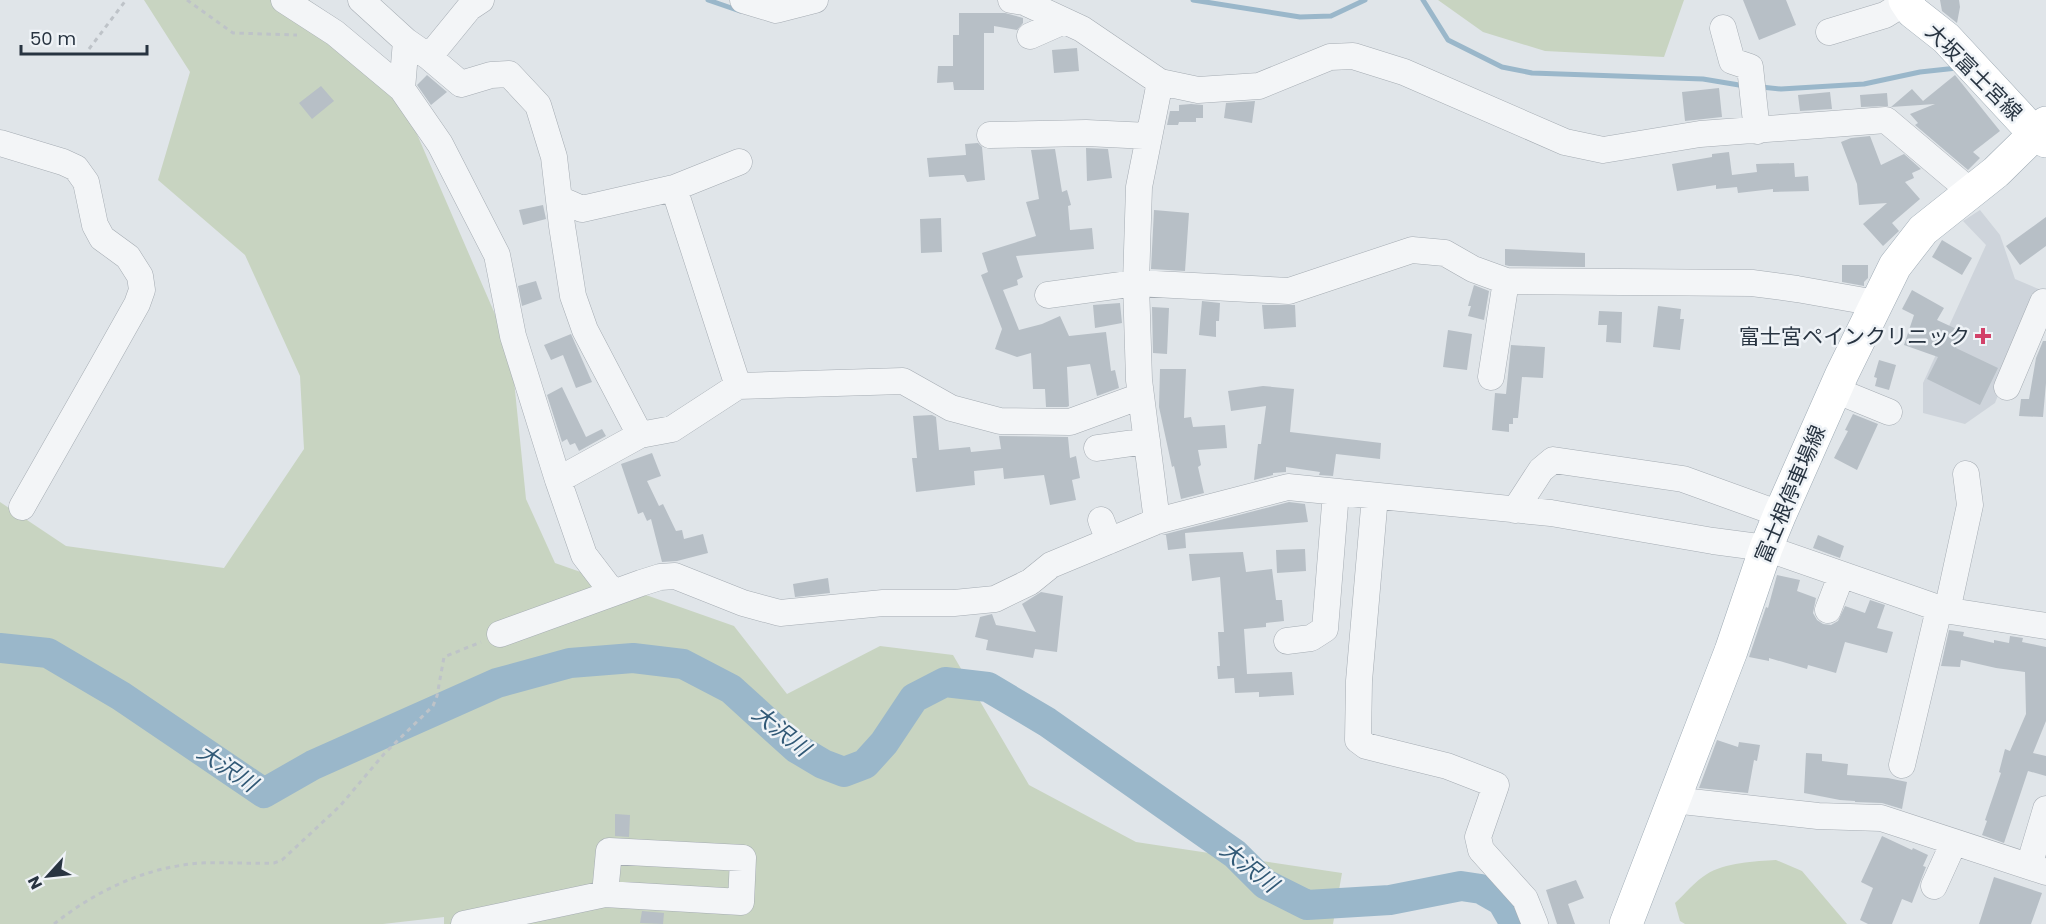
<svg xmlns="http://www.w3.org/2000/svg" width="2046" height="924" viewBox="0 0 2046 924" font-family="Poppins,'Noto Sans JP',sans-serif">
<rect width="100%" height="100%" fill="#e0e5e9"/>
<!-- built -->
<path fill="#ced4db" d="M1980,210L2000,235L2015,279L2041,290L1995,403L1965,424L1923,413V383L1986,245L1963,221Z"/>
<!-- green -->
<path fill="#c8d4c1" d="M144,0H309L387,65L511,351L526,499L555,563L734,626L787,694L880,646L953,655L1029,785L1136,842L1342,873L1333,924H444V917L383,924H0V502L66,546L224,568L304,449L300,376L245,255L158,180L190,72Z
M1438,0H1684L1664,57L1545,51L1483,32Z
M1776,860L1802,871L1847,924H1685L1680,921L1675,903C1685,894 1695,881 1707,874C1724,863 1756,861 1776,860Z"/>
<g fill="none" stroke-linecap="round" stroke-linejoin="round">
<!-- stream -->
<path stroke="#9ab7ca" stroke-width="5" d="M708,0L740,11
M1193,0L1300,17L1331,16L1365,0
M1423,0L1448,40L1502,67L1532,73L1703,79L1745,86
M1761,87L1781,89L1864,84L1920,72L1957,68"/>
<!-- river -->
<path stroke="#9ab7ca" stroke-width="30" d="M0,648L48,653L121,696L264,793L313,765L497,683L570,663L633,658L683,664L731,689L796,748L823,764L844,772L865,764L884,743L914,698L945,682L988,687L1047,722L1235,854L1265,884L1307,905L1390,900L1461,886L1481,889L1502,901L1515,924"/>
</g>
<!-- building -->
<path fill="#b7bfc6" d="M1743,0H1786L1796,25L1759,40Z
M1940,0H1959L1960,7L1957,23L1942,11Z
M959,13H1005L1023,18V23L1017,30L994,26V33H984V90H954L953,82L937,83L938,66H953V35H959Z
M1077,48L1079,71L1054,73L1052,50Z
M427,75L447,92L431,105L417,85Z
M1955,75L2000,131L1973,152L1980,158L1968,170L1915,125L1918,123L1910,114L1935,104L1891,107L1912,89L1923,101Z
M321,86L334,101L312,119L299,103Z
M1719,88L1722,117L1685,121L1682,92Z
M1830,92L1832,109L1800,111L1798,95Z
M1887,93L1888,106L1861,107L1860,95Z
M1255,101L1252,123L1224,118L1226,103Z
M1191,104L1203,105V118H1196V122H1179L1178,125H1167L1170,111H1179V105Z
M1870,136L1881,165L1904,154L1921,169L1912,173L1914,178L1905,182L1920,199L1892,223L1899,231L1883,246L1863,224L1887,203L1859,205L1857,184L1841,142L1851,138Z
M978,143L982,147L985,180L967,182L964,175H961L929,177L927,158L966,155L965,144Z
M1086,148L1108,149L1112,178L1087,181Z
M1055,149L1062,192L1067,190L1071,205L1068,206L1070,230L1092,228L1094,249L1016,256L1023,277L1017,280L1018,285L1003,290L1019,330L1042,324L1060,316L1069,336L1106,332L1111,371L1115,370L1119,388L1097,396L1090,364L1067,367L1069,406L1067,407H1046L1045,389H1033L1031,353L1017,357L995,349L1002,329L981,275L988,272L982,253L1036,236L1026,202L1039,199L1031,150Z
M1729,152L1732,175L1757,172L1756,164L1794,163L1795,177L1808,176L1809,191L1773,192V189L1738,193L1737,187L1716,189V185L1677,191L1672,164L1712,157V154Z
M543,205L546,219L523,225L519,210Z
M1154,210L1189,213L1185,271L1151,269Z
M2046,217V246L2020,265L2006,246Z
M941,218L942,252L921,253L920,219Z
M1942,240L1972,258L1962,275L1932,257Z
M1505,249L1585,253V267L1509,266L1505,265Z
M1842,265H1868V278L1864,282V286L1842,282Z
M536,281L542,299L522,306L518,286Z
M1474,285L1489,291L1484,320L1468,316L1471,306H1468Z
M1912,290L1944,308L1937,320L1963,332L1956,348L1998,368L1980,405L1927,379L1938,357L1904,345L1914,315L1902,309Z
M1202,301L1220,303L1219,321H1216V337L1199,335Z
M1120,303L1122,323L1095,328L1093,305Z
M1262,305H1295L1296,327L1264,329Z
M1658,306L1681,309L1680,319H1684L1680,350L1653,347Z
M1152,307L1169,308L1167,354L1153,353Z
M1599,311L1622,312L1621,343L1606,342L1607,325H1598Z
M1448,330L1472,334L1467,370L1443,367Z
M571,334L592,382L576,388L563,355L551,360L544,345Z
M2043,341H2046V383L2043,417L2019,416L2021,399H2029L2036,358Z
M1511,345L1545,347L1543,378L1522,377L1518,418H1513V424H1509V432L1492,430L1495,393L1506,394Z
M1879,360L1896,365L1889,390L1875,386L1877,378L1874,377Z
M1160,369H1186L1184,418L1191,417L1193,427L1225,425L1227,448L1198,450L1201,465L1198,467L1204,493L1181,499L1174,466L1172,467L1159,407Z
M1263,386L1294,389L1290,432L1381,443L1380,459L1336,454L1333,476L1319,475L1320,472L1286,467V472L1273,473V475L1254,480L1258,444H1261L1266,406L1231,411L1228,391Z
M562,387L586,437L602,429L606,436L579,451L575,443L570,445L567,439L562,442L547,395Z
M1853,414L1878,424L1857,470L1834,458L1848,431L1845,430Z
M932,415L936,417L939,450L970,447L971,452L1001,449L999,436L1068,437L1070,458L1076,456L1080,478L1072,480L1076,500L1050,505L1044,475L1004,479L1003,468L974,471L975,485L916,492L912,458H917L913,416Z
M652,453L661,476L647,481L659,506L663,504L676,531L682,530L684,539L703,534L708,553L677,561L662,562L651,519L647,521L643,512L638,514L621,464Z
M1289,502L1305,504L1308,522L1185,533L1186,548L1168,550L1166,535H1162Z
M1818,535L1844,546L1840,558L1813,548Z
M1305,549L1306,571L1277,573L1276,550Z
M1243,552L1246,572L1272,569L1276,600H1282L1284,621L1266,623V627L1244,629L1247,674L1292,672L1294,695L1259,697V692L1235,693L1234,678L1218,679L1217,666H1220L1218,632H1224L1220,577L1192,581L1189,554Z
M1777,575L1800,580L1797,591L1816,598L1813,613L1817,620L1823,624L1831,625L1838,621L1845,606L1865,613L1870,600L1885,605L1877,628L1893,632L1887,653L1845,642L1836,673L1808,665L1807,669L1769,658V661L1749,657L1766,607L1768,608Z
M828,578L830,593L795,597L793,584Z
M1041,592L1063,596L1057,652L1035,649L1033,658L986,650L988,640L975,637L980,617L992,614L996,625L1036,632L1022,604Z
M1949,630L1964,632L1963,636L1994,643V640L2009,643L2010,636L2023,638L2022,642L2046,647V721L2033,753L2046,756V776L2028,771L2004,843L1982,835L1987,821L1985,820L2001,773L1999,772L2005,749L2010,751L2026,714L2025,672L1996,668L1961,660L1960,667L1941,666Z
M1717,740L1738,747L1739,742L1760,745L1757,761L1754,760L1748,793L1699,788Z
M1806,753L1822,754V761L1848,764L1847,775L1888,778L1907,782L1902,809L1882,803L1855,802V801L1840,800L1804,793Z
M615,814L630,815L629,837L615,836Z
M1882,836L1912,850L1913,848L1928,855L1923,866L1926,867L1912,903L1902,899L1892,924H1868L1860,920L1873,888L1861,882Z
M1994,877L2042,893L2031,924H1979Z
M1576,880L1584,898L1568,904L1575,924H1557L1546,890Z
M642,911L664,913L663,924L640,923Z"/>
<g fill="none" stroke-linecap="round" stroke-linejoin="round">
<!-- minor casing -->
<g stroke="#a5acb3" stroke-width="27">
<path id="minor" d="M284,0L335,33L402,89
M361,0L406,41
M743,0L776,10L815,0
M1011,0L1024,2L1082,29L1160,82L1198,90L1259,86L1330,57L1353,56L1404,72L1565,142L1603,150L1700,134L1886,120L1970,191
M1723,28L1732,61L1750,67L1757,131
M1829,32L1885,15L1906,2
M1030,36L1064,21
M429,57L469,8L481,0
M990,135L1086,133L1149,136
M0,143L63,162L76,168L86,182L95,225L102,238L128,257L140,276L142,290L137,304L101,368L22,507
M674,188L739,162
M559,199L582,209L674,188L738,386
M1048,295L1136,283L1289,291L1412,250L1445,253L1473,269L1506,281L1752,283L1797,289L1876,303
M1491,377L1506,281
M2007,387L2043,302L2046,303
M1835,390L1889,412
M1097,448L1147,441
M558,480L513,336L497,255L440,144L402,89L406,41L429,57L461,84L491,75L509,74L538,105L554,157L562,226L573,296L585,330L640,435
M1375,496L1359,681L1358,740L1366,746L1447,766L1496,785L1478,837L1481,850L1525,899L1535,924
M1515,510L1541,470L1553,460L1683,479L1780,514
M1101,520L1109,541
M1157,521L1139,380L1136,283L1139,187L1160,82
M613,593L584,555L558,480L640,435L672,429L738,386L903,381L951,408L1000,421L1070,422L1141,396
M1828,610L1841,576
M1947,611L1970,505L1966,474
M500,634L641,583L660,577L675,576L743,603L780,613L883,603H954L995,599L1030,582L1051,565L1157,521L1288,487L1551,513L1713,541L1766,548L1944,610L2046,626
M1287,641L1311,638L1325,629L1336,492
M1902,765L1939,609
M1673,800L1818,816L1881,818L2046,872
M2029,866L2046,809
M1934,886L1954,842
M464,924L605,894L741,902L743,858L609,851L605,894"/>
</g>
<!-- major casing -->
<g stroke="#9fabb5" stroke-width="34">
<path id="major" d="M1905,0L1913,12L1946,38L2036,135L2046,141
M1626,924L1731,651L1766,548L1780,514L1842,374L1895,266L1923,230L1996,172L2046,123"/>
</g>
<!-- path -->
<path stroke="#bec3c8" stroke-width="3" stroke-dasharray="4.5 4.5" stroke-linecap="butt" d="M187,0L233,33L297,35
M89,49L126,0
M54,924C97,890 146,867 201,863C225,862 250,864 274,863L282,860L340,806L384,754L433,706L437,696L444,657L481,642"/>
<!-- minor -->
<use href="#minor" stroke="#f3f5f7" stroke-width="26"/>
<!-- major -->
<use href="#major" stroke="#fff" stroke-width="33"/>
</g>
<!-- markers -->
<path fill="#d24169" stroke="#eff3f7" stroke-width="2" d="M1980 327h6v6h6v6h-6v6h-6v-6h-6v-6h6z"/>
<g text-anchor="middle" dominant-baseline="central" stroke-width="5" stroke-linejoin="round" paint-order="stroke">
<!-- street labels -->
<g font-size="21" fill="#283441" stroke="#eff3f7">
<text transform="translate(1974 72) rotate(45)">大坂富士宮線</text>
<text transform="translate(1790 494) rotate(-67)">富士根停車場線</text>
</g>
<!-- poi labels -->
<g font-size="21" fill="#283441" stroke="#eff3f7" text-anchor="end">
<text x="1970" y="336">富士宮ペインクリニック</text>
</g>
<!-- water labels -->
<g font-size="22" font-style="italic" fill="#315976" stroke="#eff3f7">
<text transform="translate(781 731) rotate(38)">大沢川</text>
<text transform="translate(227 768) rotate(34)">大沢川</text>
<text transform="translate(1249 867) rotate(38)">大沢川</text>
</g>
</g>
<!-- north arrow -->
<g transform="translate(48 876) rotate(243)" stroke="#eff3f7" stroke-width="4.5" paint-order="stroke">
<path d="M0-4.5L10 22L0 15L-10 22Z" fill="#283441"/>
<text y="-9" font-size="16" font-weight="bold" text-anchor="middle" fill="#283441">N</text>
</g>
<!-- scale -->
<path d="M21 45v9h126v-9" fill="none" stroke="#283441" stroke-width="3"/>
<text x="30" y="45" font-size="18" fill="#283441" stroke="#eff3f7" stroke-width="4.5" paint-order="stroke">50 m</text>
</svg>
